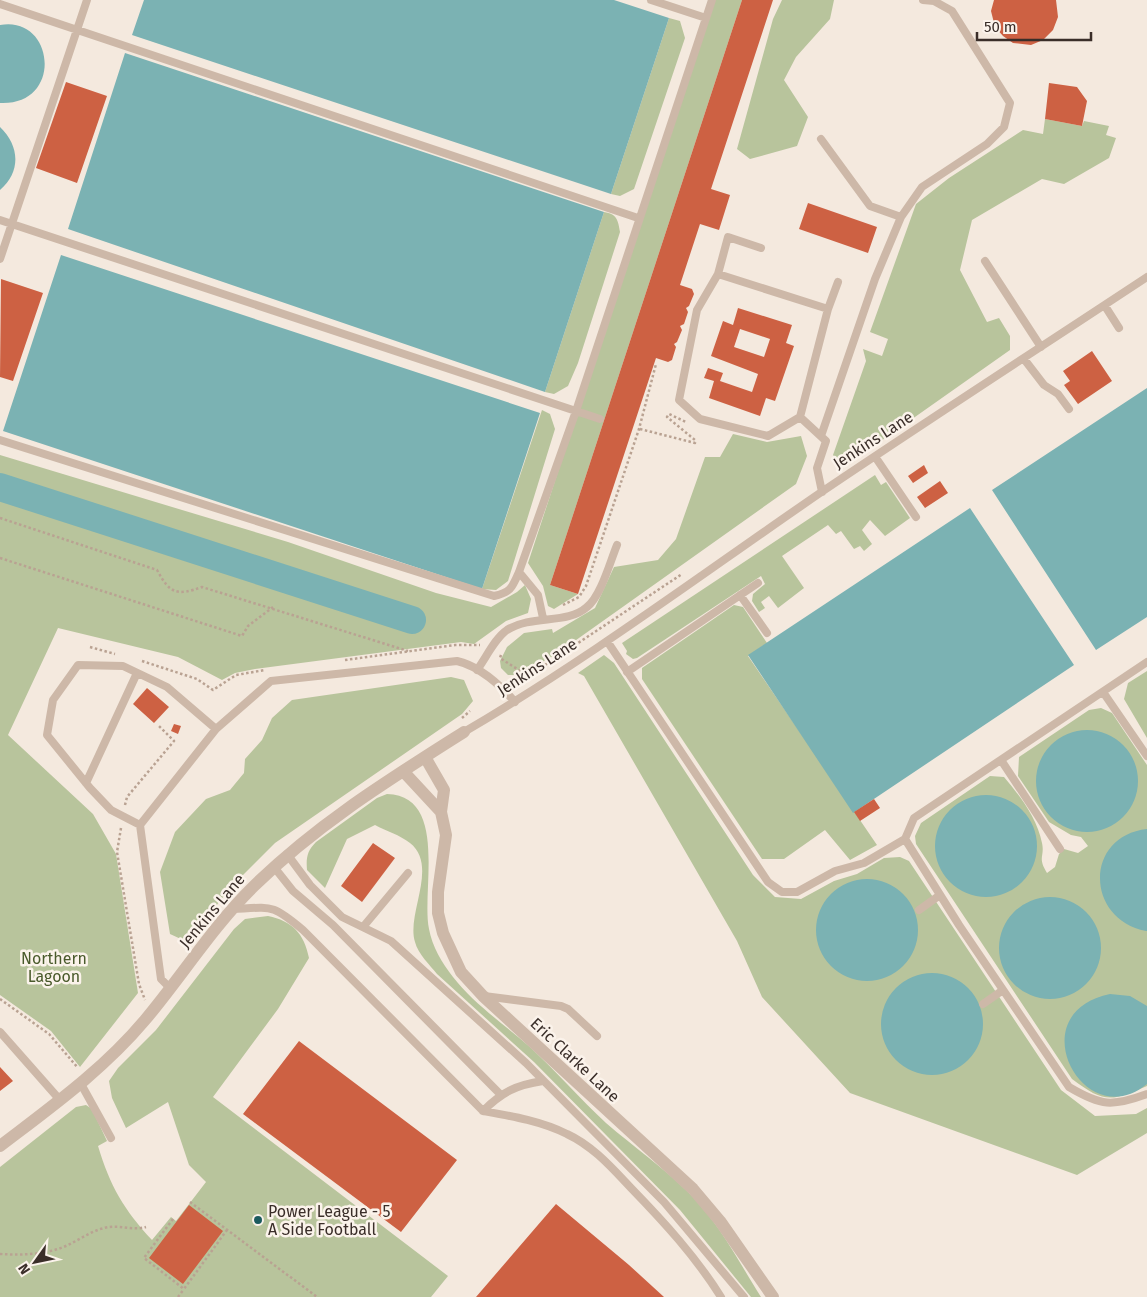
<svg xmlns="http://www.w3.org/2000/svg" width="1147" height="1297" viewBox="0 0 1147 1297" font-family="'Fira Sans',sans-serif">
<rect width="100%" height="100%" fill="#f4e9de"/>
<!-- green -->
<path fill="#b8c49c" d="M713,0H742L550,585L578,594L554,609L548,606L543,586L528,563Z
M782,0H834L830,19L796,57L784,80L808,117L797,146L750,159L737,149L773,19Z
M669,18L680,21L685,38L634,189L620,196L611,194Z
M1045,119L1082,126L1084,121L1109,126L1106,135L1116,138L1109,158L1064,184L1042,179L972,220L960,270L987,322L999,318L1010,336V350L844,467L833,455L866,361L863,349L882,356L888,339L870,332L916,204L949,178L1023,130L1043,134Z
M604,212C617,214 618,220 620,232L578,363L568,386L554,394L545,392Z
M542,410L550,414L555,429L508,581L496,590L482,589Z
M733,434L767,442L801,436L807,456L796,484L555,655L518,675H508L501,668L500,661L507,647L524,633L552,629L553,633L595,608L614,567L658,560L676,539L705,457H720Z
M0,455L288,542L436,593L491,607L517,592L525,585L531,599L528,613L506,621L474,644L461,642L255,669L235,673L222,680L178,657L58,628L8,735L93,814L116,854L138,993L80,1067L51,1031L0,995Z
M875,475L881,485L886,482L910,518L885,536L870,520L862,530L872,544L864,551L860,546L854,549L841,531L836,534L828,525L782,556L804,588L778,608L769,596L761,602L765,608L759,612L752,601L753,594L765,584L761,576L637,658L633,659L626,654L627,651L622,643Z
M734,605L743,607L767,643L748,656L877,845L850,860L825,830L784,859H762L642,679V668Z
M604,655L614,663L753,875L775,897L801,899L834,881L857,874L884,858L900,857L909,861L1061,1090L1095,1116L1136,1114L1147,1108V1133L1077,1175L850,1093L762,997L737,941L584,676L578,673Z
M1147,671V738L1124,699L1128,683Z
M451,677L464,680L473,701L462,714L275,843L231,887L190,939L183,940L170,934L160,872L175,832L206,799L230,790L244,773L245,759L262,740L272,718L292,700Z
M1101,708L1112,713L1147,765V1086C1111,1102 1104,1103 1072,1079L916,844L915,836L921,823L990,776L1004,777C1020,796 1037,818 1042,843C1045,857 1037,857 1047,873L1055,867L1059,854L1064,849L1078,853L1088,846L1081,837L1071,835L1049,822L1018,776L1019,757L1089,710Z
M387,794C449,796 421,891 429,929C432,946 442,963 453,977C474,1004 505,1025 531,1048C557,1072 580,1099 606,1123C634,1147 664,1168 690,1194C718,1221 740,1264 761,1297H751L680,1210L534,1062L437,974C430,965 418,954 415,942C406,914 439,866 410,843C400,835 386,831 375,825L347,839L325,888L307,870C306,858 307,851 316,842L377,798Z
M268,916C292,921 304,933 309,958L278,1009L213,1097L448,1276L431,1297H0V1167L76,1107L86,1105L92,1109L107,1141L98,1146C110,1186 124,1210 152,1240L171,1217L176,1221L206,1182L189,1165L168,1102L126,1128L112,1098L109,1081L118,1068L156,1030L234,929L245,919Z"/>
<!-- water -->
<path fill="#7bb2b3" d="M144,0H614L669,18L611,194L132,35Z
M0,25C55,15 64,106 0,103Z
M125,53L604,212L545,392L68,229Z
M0,127C20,146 21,172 0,190Z
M61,255L540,413L482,589L3,431Z
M1147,388V617L1096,650L992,490Z
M970,508L1074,665L853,813L748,655Z
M1036 781a51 51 0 1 1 102 0a51 51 0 1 1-102 0Z
M935 846a51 51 0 1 1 102 0a51 51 0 1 1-102 0Z
M1147,829V931H1146C1085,919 1084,836 1147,829Z
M816 930a51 51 0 1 1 102 0a51 51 0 1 1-102 0Z
M999 948a51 51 0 1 1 102 0a51 51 0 1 1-102 0Z
M881 1024a51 51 0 1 1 102 0a51 51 0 1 1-102 0Z
M1110,994L1130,996L1147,1006V1084C1084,1136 1018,1013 1110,994Z"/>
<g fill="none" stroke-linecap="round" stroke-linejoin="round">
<!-- river -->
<path stroke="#7bb2b3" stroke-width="28" d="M0,487L412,620"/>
</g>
<!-- building -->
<path fill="#cd6143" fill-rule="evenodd" d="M742,0H773L711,189L730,195L719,230L700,224L680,285L692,289L694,294L689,306L686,308L688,312L684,324L680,326L682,330L677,342L674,344L676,347L672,360L668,362L656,358L578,594L550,585Z
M994,0H1056L1058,17L1053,30L1043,40L1031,45L1013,43L1003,36L995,27L991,11Z
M66,82L107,96L77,183L36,168Z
M1049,83L1077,87L1087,101L1082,126L1045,119Z
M808,203L877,227L868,253L799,229Z
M1,279L43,293L13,381L0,377Z
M738,308L792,325L786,343L794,346L775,401L766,398L760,416L709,398L714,381L704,378L708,368L723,373L720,381L752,392L758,374L711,356L723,321L733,325ZM740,329L770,339L764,357L734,347Z
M1092,351L1112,381L1078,404L1064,385L1070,381L1063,371Z
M924,465L928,473L913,483L908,476Z
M940,481L948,493L925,508L917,497Z
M147,688L169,707L154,723L133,704Z
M174,724L181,726L178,734L171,731Z
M874,799L880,808L860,821L854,812Z
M373,843L395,858L362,902L341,886Z
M299,1041L457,1160L401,1232L243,1114Z
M0,1067L13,1081L0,1091Z
M556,1204L629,1265L664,1297H476Z
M189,1205L223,1231L183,1284L149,1258Z"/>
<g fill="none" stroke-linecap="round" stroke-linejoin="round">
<!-- path -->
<path stroke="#b9a292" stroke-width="2.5" stroke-dasharray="2.5 2.5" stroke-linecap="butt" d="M640,429L695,443V440L667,417L669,414L686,422
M0,518L157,570C170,594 177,596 202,587L408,651
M0,558L242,636L248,626L273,607
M563,605L579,597L586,586L639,429L656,364
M90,647L115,654
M501,655L500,658L525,674L545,665L682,574
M345,660L455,645H480
M142,661L197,679L213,690L236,675L265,670
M462,718L470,711
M125,805L127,797L174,741L159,726
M121,828L117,852L139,984L145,1000
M0,999L49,1034L78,1068
M190,1202L317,1297
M173,1219L144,1258L184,1289L227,1230
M0,1254C19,1255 39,1255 58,1249C74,1244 88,1232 104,1228C119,1224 132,1231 146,1227
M178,1297L184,1289"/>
<!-- service -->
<path stroke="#cdb8a8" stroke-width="8" d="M651,0L706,18
M0,4L638,218
M821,139L870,206L901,217
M0,220L600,419
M0,259L87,0
M985,261L1041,347
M718,274L728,237L761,248
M1105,306L1119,328
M828,309L838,282
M1024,359L1044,385L1058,394L1069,409
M800,417L768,436L700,419L679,400L697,310L718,274L828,309L800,417L826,441L817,468L822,492
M821,436L875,279L901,217L922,187L987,144L1004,127L1010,103L952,11L934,1L923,0
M0,440L494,596C511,592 512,588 519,572L576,411L712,0
M876,458L916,517
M519,572L538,595L543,618
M740,595L767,633
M607,641L768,882L782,892H797L835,871L864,863L905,839L914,818L1147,662
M477,670C486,658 495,638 507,630C533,614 567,625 587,607C601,596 610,562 617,545
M627,672L758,583
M1103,692L1147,756
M464,732C587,660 702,574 820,493C928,420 1038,349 1147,277
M1001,760L1060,849
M86,783L137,673
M140,825L111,810L90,788L47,735L53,700L78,665L123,666L167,687L216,729
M905,839L959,925L1069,1087C1101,1106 1112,1107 1147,1094
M287,854L310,885L342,917L391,941L526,1063L664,1202L744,1297
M274,867L293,891L333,925L500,1094
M233,909C273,907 272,904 303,930L483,1111C502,1092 516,1085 543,1081
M919,910L940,895
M363,927L408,873
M170,988L161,979L140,825L216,729L271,681L457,661C479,666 501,686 515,702
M484,996L561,1006L568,1009L597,1036
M983,1004L1003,990
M0,1032L60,1100
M81,1084L111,1138
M483,1111C511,1116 541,1121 567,1134C593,1146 612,1168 631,1188C664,1222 696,1257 721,1297"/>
<!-- minor -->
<path stroke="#cdb8a8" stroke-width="12" d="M425,757L444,790L441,812L446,835L438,892V913L443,933L461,972L483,996L693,1189L720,1221L773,1297
M403,771L441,812
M0,1146C51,1107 103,1070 145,1020C182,976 213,926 254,886C317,824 390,779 464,732"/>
</g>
<!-- markers -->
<circle fill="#1c5b5e" stroke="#fbf3eb" stroke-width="2" cx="258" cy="1220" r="5"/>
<g text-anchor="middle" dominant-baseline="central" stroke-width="5" stroke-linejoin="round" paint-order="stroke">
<!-- street labels -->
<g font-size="16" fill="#3a2e29" stroke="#fbf3eb">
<text transform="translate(873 440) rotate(-33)">Jenkins Lane</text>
<text transform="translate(537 667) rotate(-33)">Jenkins Lane</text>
<text transform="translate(212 911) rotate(-50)">Jenkins Lane</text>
<text transform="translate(575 1060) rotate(43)">Eric Clarke Lane</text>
</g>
<!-- park labels -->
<g font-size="16" fill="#495a2b" stroke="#fbf3eb">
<text x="54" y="958">Northern<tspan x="54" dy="18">Lagoon</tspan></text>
</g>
<!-- poi labels -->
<g font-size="16" fill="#3a2e29" stroke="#fbf3eb" text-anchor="start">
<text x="268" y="1211">Power League - 5<tspan x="268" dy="18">A Side Football</tspan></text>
</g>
</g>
<!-- north arrow -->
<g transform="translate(35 1262) rotate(237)" stroke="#fbf3eb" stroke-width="4" paint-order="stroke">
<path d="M0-4L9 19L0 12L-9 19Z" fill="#3a2e29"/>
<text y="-8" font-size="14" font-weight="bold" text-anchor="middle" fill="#3a2e29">N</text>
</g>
<!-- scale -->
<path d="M977 32v8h114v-8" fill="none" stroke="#3a2e29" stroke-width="2.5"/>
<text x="984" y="32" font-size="15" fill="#3a2e29" stroke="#fbf3eb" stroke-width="4" paint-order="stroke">50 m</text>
</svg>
